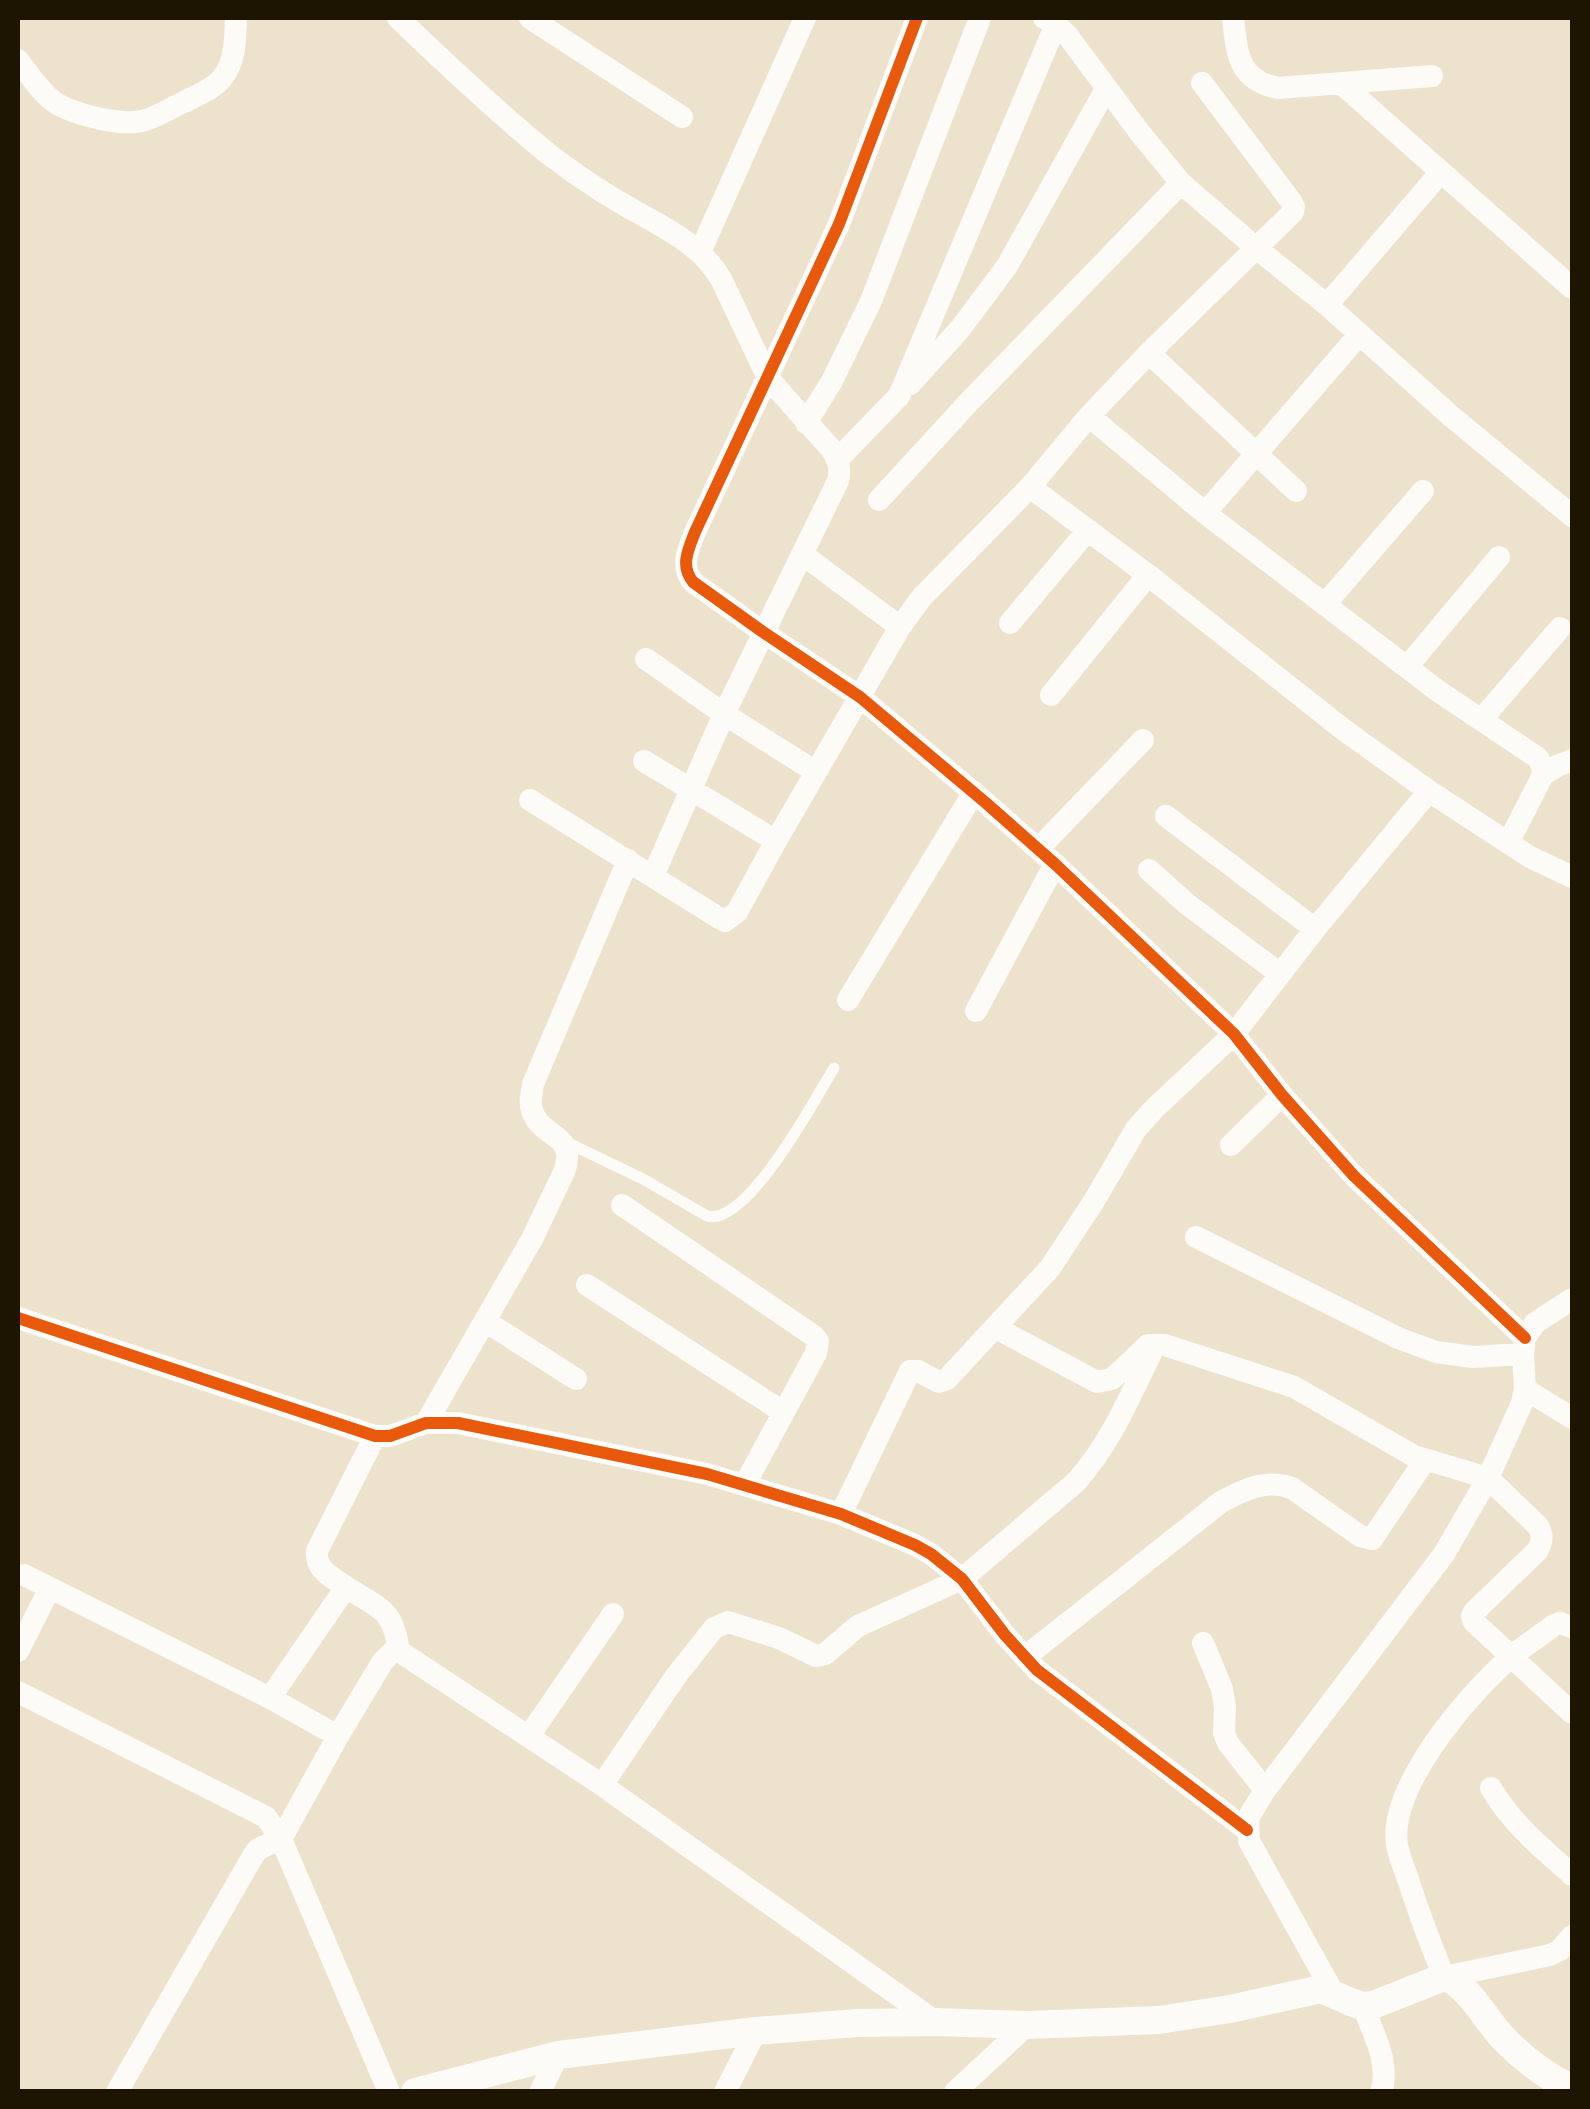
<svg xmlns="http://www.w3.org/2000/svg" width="1590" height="2109" viewBox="0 0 1590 2109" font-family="Quicksand,sans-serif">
<rect width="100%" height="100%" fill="#ede2cc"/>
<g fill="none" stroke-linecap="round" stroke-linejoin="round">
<!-- service -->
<path stroke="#fcfbf7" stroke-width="11" d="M564,1141L643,1179L707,1216C747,1227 815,1099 834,1068"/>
<!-- minor -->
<path stroke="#fcfbf7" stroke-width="22" d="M398,18C447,65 498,113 551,156C574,173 597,189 621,203C658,225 701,242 722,281L768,378L833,451C838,461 841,469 838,481L724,714L653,876
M530,18L682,117
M917,18L839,224L695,532C688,550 680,566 693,582L763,632L860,697L986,803L1055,864L1234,1034L1282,1095L1354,1176L1525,1338
M1044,18L1056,24L1068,36L1140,133L1181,183L1255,247L1327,305L1452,417L1572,516
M1233,18C1237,52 1237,80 1278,88L1432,76
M18,60C30,75 42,95 59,105C78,115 121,126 142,121C156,118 170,108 184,102C197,95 214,89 223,77C236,60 235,38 236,18
M1342,84L1572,288
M700,252L805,18
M1327,305L1440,173
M1149,353L1296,491
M910,384L960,329L1007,266L1106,89
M1089,416L1205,513L1438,691L1538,758L1542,766L1543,775L1508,843
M806,423L832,381L871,301L980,18
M837,460L899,396L1056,24
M1030,487L1148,575L1344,730L1429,791L1530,857L1572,877
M879,500L968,403L1181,183
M1205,513L1359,335
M802,554L900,627
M1325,604L1423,491
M1010,623L1088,530
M646,659L724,714L816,772
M1407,667L1499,557
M1051,695L1148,575
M1481,720L1560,628
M644,761L776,841
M1543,775L1557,766L1572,760
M530,800L719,918L725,921L737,912L776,841L900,627L922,597L1030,487L1089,416L1149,353L1293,212L1294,207L1291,201L1202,83
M1166,816L1315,929
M1038,849L1143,740
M1149,870L1187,904L1280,974
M848,1000L974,792
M976,1011L1055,864
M1231,1145L1282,1095
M622,1205L814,1336L818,1341L816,1353L745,1484
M1196,1237L1398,1338L1436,1352L1473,1357L1523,1354
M587,1285L783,1412
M18,1318L375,1436H390L426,1423H458L707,1474L841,1514L915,1545L931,1554L962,1579L1005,1635L1037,1670L1247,1830
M485,1321L576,1379
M996,1328L1097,1382L1112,1379L1148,1345H1165L1294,1387L1414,1456L1488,1478L1538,1526C1543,1536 1543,1541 1537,1551L1474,1612L1472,1616L1474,1622L1572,1713
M1525,1389L1572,1418
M426,1423L532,1239L564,1172C578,1132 540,1139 532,1110C529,1102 532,1092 533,1084L628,860
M841,1514L910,1371H918L939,1382L947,1379L1050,1268L1094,1201L1136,1129L1155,1108L1234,1034L1315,929L1429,791
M24,1575L270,1698L338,1736
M346,1587C380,1609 393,1608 399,1651
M1572,1627L1560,1623L1554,1625C1540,1636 1524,1646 1511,1657C1469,1693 1388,1787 1397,1845C1399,1857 1405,1870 1409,1882C1419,1914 1431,1945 1444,1977L1550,1955L1560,1950L1572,1936
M1203,1643L1222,1689L1225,1707L1224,1733L1228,1743L1265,1790
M18,1651L50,1588
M1025,1657L1221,1502C1245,1489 1265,1479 1292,1488L1360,1536L1372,1539L1425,1460
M18,1692L266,1817L281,1839L389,2092
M270,1698L346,1587C332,1577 315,1570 317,1551L375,1436
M529,1736L613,1614
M602,1785L676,1676L714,1628L728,1622L779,1638L816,1656L825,1654L858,1626L962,1579L1076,1482C1111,1443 1131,1394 1154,1347
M1491,1788C1512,1824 1541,1847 1572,1875
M1334,1994L1249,1841L1248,1818L1265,1790L1444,1554L1488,1478L1522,1403L1525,1389L1523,1354L1525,1338L1535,1323L1572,1299
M1363,2006C1372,2031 1391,2064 1381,2092
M117,2092L253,1856L258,1849L281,1839L338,1736L383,1661L391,1653L399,1651L602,1785L936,2022
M540,2092L558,2055
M725,2092L756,2031
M955,2092L1027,2025"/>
<!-- tertiary -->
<path stroke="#fcfbf7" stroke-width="28" d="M415,2092L558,2055L756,2031L857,2023L936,2022L1027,2025L1159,2020L1230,2009L1321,1989L1353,2003L1363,2006L1373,2005L1444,1977C1467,1983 1486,2020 1503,2038C1523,2059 1546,2076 1572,2089"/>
<!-- cycleway casing -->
<g stroke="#fff" stroke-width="19">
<path id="cycleway" d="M917,18L839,224L695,532C688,550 680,566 693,582L763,632L860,697L986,803L1055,864L1234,1034L1282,1095L1354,1176L1525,1338
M18,1318L375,1436H390L426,1423H458L707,1474L841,1514L915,1545L931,1554L962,1579L1005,1635L1037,1670L1247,1830"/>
</g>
<!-- cycleway -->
<use href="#cycleway" stroke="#e8590c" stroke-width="12"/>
</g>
<!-- border -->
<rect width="1590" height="2109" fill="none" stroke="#1d1402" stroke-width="40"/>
</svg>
